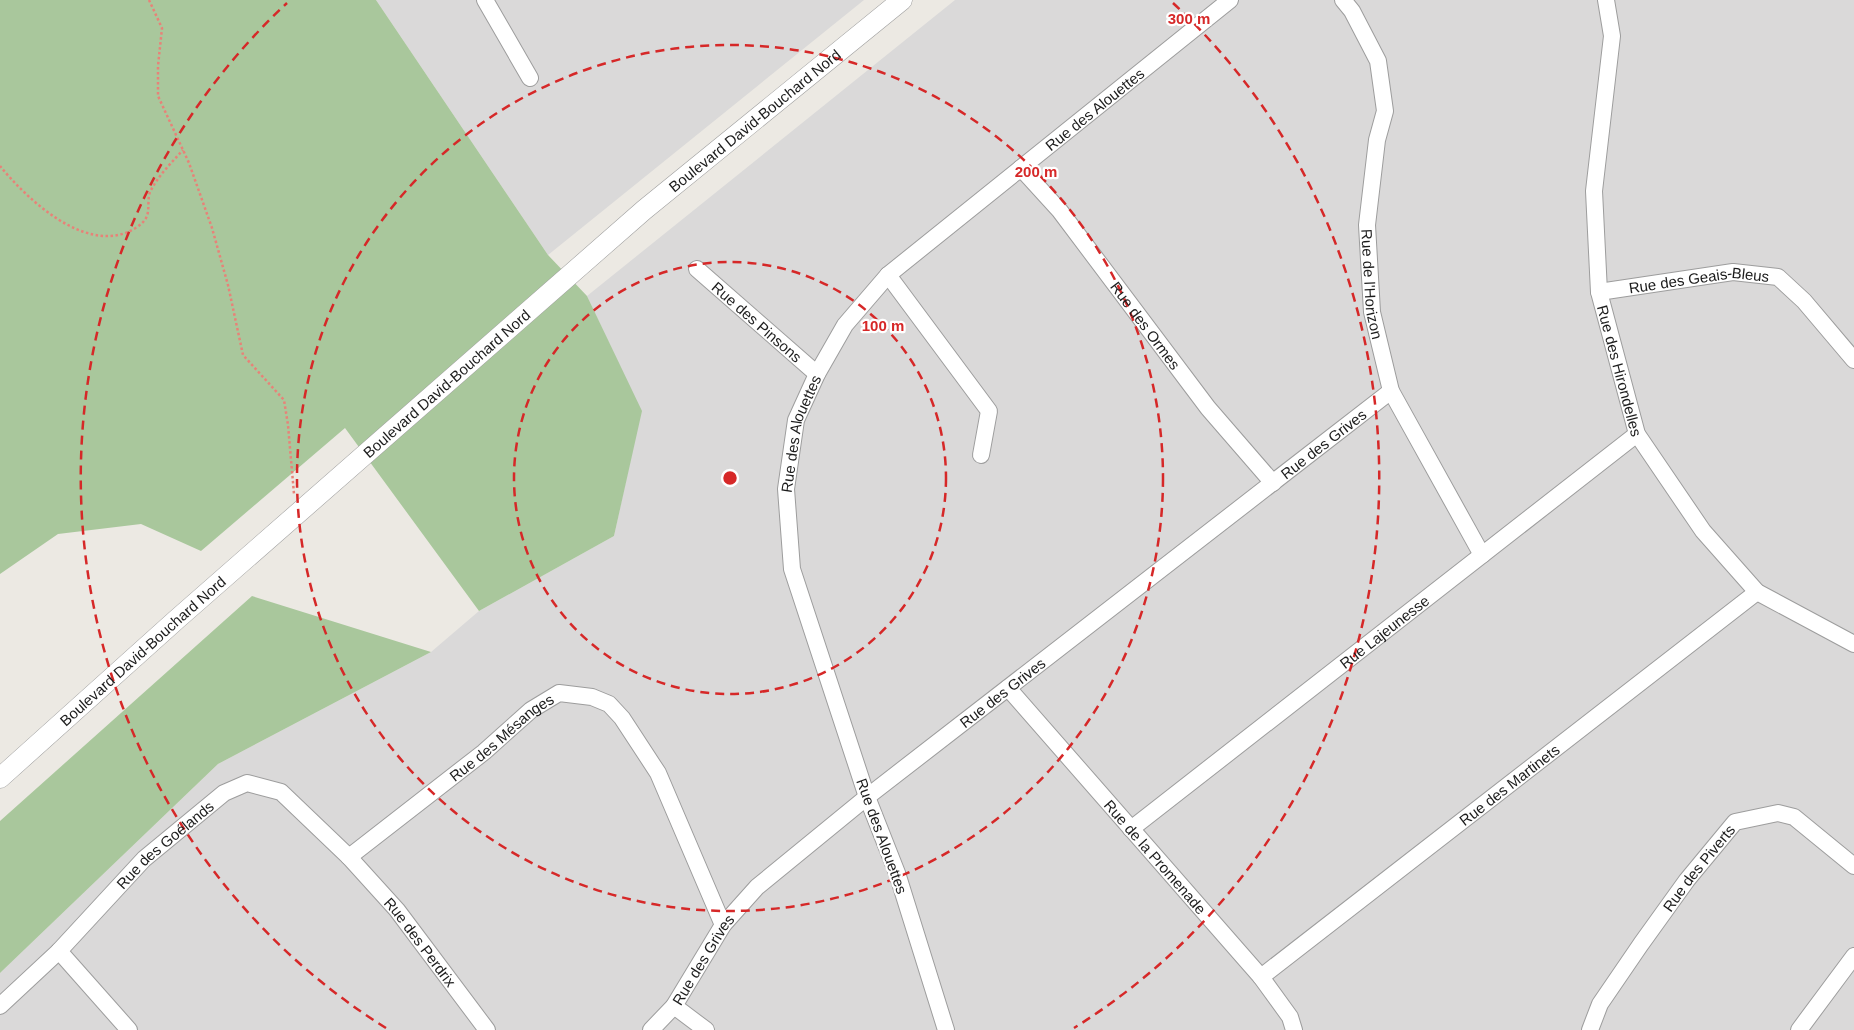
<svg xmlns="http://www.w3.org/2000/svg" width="1854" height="1030" viewBox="0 0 1854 1030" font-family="Helvetica,sans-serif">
<rect width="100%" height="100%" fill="#ece9e3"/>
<!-- residential -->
<path fill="#dad9d9" d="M376,0H864L548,255Z
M955,0H1854V1030H0V973L218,764L431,652L479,611L614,536L641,411L587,296Z"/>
<!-- forest -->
<path fill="#a9c79c" d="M0,0H376L548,255L587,296L642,411L614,536L479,611L345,428L201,551L141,524L58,534L0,574Z
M252,596L431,652L218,764L0,973V821Z"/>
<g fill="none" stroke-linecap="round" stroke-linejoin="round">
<!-- minor casing -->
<g stroke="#9d9d9d" stroke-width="18">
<g id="minor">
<path d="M485,0L530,78"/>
<path id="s1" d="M1343,0L1352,11L1378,61L1385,111L1377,140L1367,225L1372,312L1391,391L1482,555"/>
<path id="s2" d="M1606,0L1612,36L1594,191L1599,292L1637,434L1703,531L1757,592L1854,644"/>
<path id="s3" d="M1021,168L1060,211L1208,408L1273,483"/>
<path id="s4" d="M697,269L817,374"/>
<path d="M888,275L989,411L981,455"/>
<path id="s5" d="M1599,292L1733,272L1778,277L1804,301L1854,360"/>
<path id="s6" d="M1008,688L1261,977L1290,1017L1294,1030"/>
<path id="s7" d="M1131,829L1637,434"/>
<path id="s8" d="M349,857L484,752L531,710L559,693L592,697L609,704L622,718L658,773L723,925"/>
<path d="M59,951L129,1030"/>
<path id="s9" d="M1261,977L1757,592"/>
<path id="s10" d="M0,1006L59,951L144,859L224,793L247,783L281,792L349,857L397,910L487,1030"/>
<path d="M674,1006L706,1030"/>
<path id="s11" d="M651,1030L674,1006L723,925L757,887L867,797L1391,391"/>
<path id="s12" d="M946,1030L897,873L867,797L792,569L786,489L796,420L817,374L845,325L888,275L1230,0"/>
<path id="s13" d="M1590,1030L1600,1004L1641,944L1687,880L1735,822L1778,813L1794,817L1854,866"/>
<path d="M1799,1030L1854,956"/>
</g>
</g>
<!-- tertiary casing -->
<g stroke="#9d9d9d" stroke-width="21">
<g id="tertiary">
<path id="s14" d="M0,778L176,620L644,210L902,0"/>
</g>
</g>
<!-- path -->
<path stroke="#e88278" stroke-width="2.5" stroke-dasharray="2.5 2.5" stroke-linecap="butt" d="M149,0L162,28L158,66V96L189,163L212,228L228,285L243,355L284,400L288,425L294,494
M0,166C27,199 82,251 128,232C134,229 142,225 146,218C150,211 147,200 150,192C158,176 171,163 183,150"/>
<!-- minor -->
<use href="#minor" stroke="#fff" stroke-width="16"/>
<!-- tertiary -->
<use href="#tertiary" stroke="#fff" stroke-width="20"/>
</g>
<!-- distance rings -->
<g fill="none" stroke="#d62828" stroke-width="2.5" stroke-dasharray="9 6">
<circle cx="730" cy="478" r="216"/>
<circle cx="730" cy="478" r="433"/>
<path d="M386 1028A649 649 0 0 1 287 3M1173 3A649 649 0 0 1 1074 1028"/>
</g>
<g text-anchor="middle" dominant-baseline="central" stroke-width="4.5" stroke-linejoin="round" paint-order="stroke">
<!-- street labels -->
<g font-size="15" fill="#1c1c1c" stroke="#fff">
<text stroke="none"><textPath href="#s12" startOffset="1074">Rue des Alouettes</textPath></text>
<text stroke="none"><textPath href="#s14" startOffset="1001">Boulevard David-Bouchard Nord</textPath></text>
<text stroke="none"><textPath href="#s5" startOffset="101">Rue des Geais-Bleus</textPath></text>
<text stroke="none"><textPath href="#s1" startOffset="296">Rue de l'Horizon</textPath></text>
<text stroke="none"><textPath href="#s4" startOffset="80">Rue des Pinsons</textPath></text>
<text stroke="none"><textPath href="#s3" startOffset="201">Rue des Ormes</textPath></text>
<text stroke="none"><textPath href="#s2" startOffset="375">Rue des Hirondelles</textPath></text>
<text stroke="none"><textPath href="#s14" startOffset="596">Boulevard David-Bouchard Nord</textPath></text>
<text stroke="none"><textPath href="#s12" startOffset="624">Rue des Alouettes</textPath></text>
<text stroke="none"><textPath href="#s11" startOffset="898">Rue des Grives</textPath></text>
<text stroke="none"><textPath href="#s7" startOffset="321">Rue Lajeunesse</textPath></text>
<text stroke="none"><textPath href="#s14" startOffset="191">Boulevard David-Bouchard Nord</textPath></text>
<text stroke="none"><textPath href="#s11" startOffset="492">Rue des Grives</textPath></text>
<text stroke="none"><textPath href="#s8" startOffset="194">Rue des Mésanges</textPath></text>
<text stroke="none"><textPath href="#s9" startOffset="314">Rue des Martinets</textPath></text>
<text transform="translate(882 836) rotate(70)">Rue des Alouettes</text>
<text stroke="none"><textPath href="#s10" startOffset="231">Rue des Goélands</textPath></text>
<text stroke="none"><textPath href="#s6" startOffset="224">Rue de la Promenade</textPath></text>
<text stroke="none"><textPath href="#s13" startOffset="196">Rue des Piverts</textPath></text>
<text stroke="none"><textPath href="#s10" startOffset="575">Rue des Perdrix</textPath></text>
<text stroke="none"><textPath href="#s11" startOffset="88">Rue des Grives</textPath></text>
</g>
</g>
<circle cx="730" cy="478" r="8" fill="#d62828" stroke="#fff" stroke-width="2.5"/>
<g font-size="15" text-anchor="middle" font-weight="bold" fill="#d62828" stroke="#fff" stroke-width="4.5" stroke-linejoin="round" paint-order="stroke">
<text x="1189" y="24">300 m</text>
<text x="1036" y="177">200 m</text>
<text x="883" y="331">100 m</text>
</g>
</svg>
